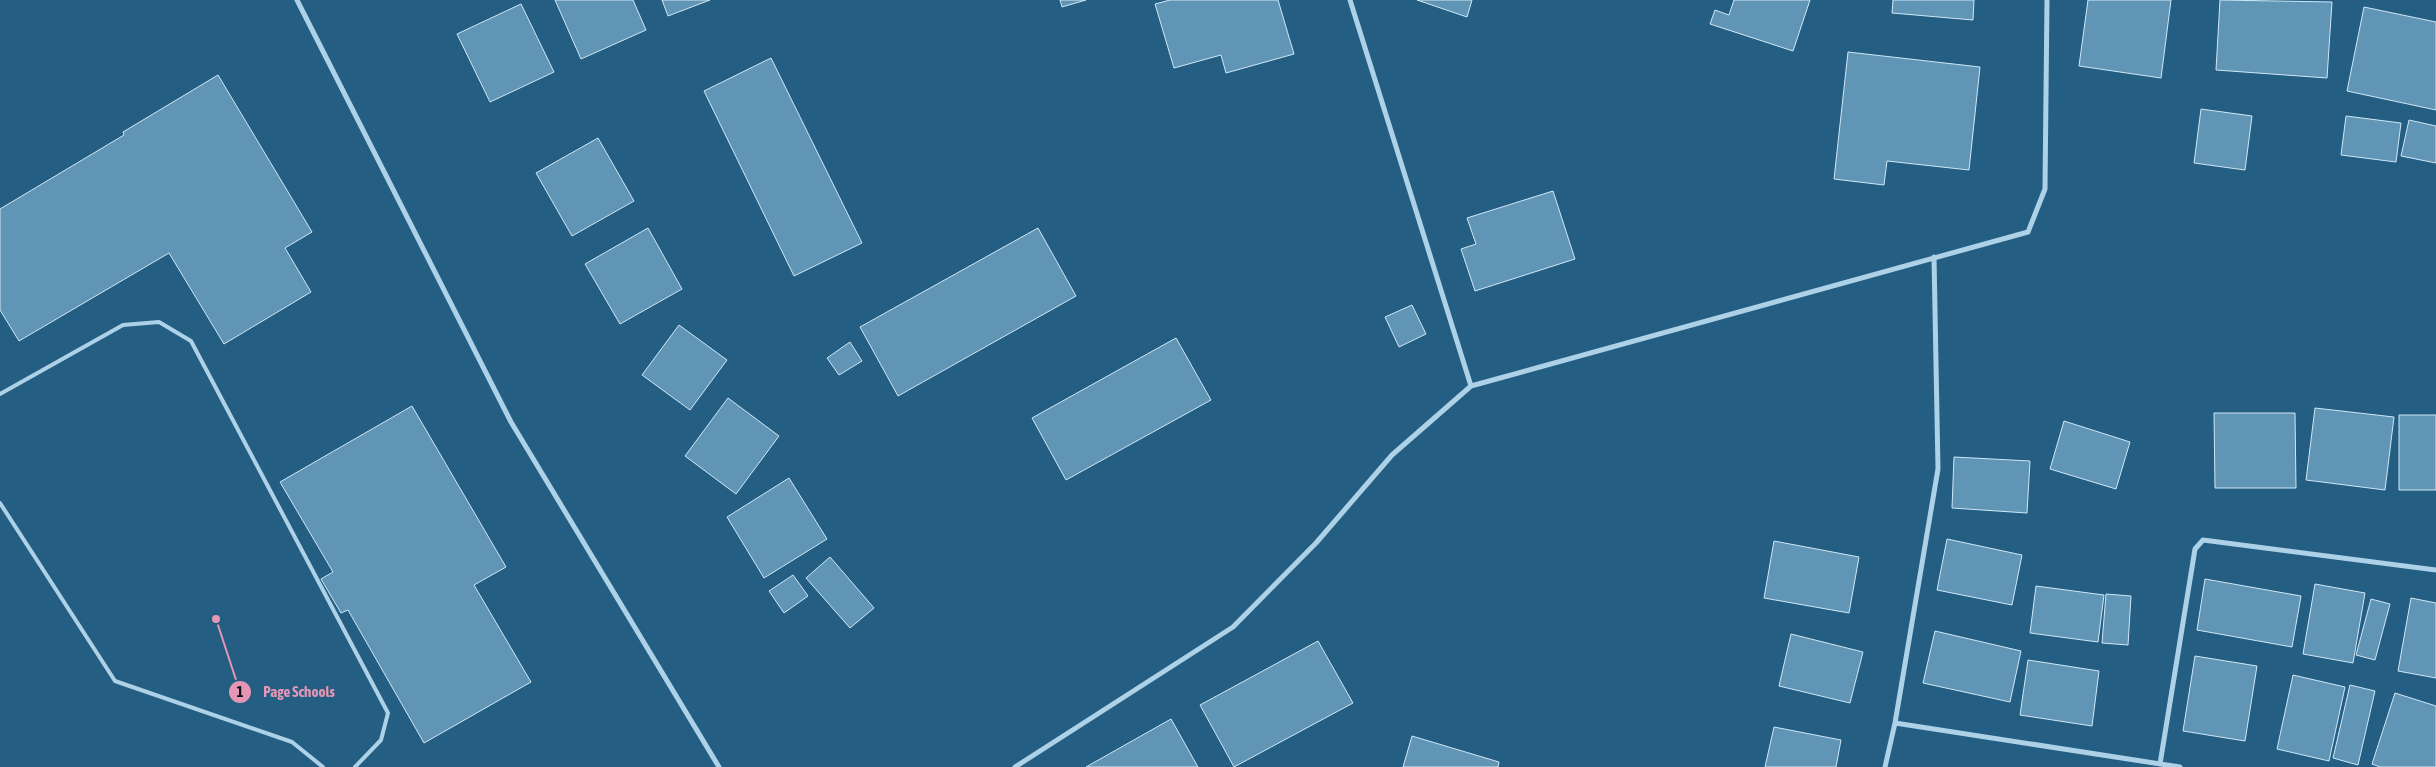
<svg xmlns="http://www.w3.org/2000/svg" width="2436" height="767" viewBox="0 0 2436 767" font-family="'Asap Condensed',sans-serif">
<rect width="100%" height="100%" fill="#245e83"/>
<!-- building -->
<path fill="#6195b5" stroke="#d0e8f6" d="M555,0H633L646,30L581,59Z
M662,0H710L668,16Z
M1060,0H1086L1062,7Z
M1170,0H1278L1294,54L1226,73L1221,55L1174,68L1155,4Z
M1417,0H1472L1467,17Z
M1734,0H1810L1793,51L1710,24L1715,10L1729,15Z
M1893,0H1974L1973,20L1892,13Z
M2088,0H2171L2161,78L2079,66Z
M2220,0L2332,2L2327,78L2216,70Z
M521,4L554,72L490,102L457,34Z
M2364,7L2436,22V110L2347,91Z
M1848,52L1980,67L1969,170L1887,161L1884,185L1834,179Z
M771,58L862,243L794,276L704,91Z
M218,75L312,232L285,248L311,292L224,344L169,253L19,341L0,310V209L124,135L123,132Z
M2201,109L2252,116L2245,170L2194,163Z
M2346,116L2401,123L2396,162L2341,155Z
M2409,120L2436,126V163L2401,156Z
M598,138L634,201L572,236L536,173Z
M1553,191L1575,259L1475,291L1461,249L1476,244L1467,218Z
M648,228L682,289L620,324L585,264Z
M1038,228L1076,296L898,396L860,327Z
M1412,305L1426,334L1399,347L1385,317Z
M679,325L727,360L690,410L642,375Z
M1176,338L1211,400L1066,480L1032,418Z
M850,342L862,361L839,375L827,358Z
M728,398L779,436L736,494L685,456Z
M412,406L506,567L474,585L531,682L424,743L348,610L341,613L321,579L333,572L280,482Z
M2315,408L2394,417L2385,490L2306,480Z
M2214,413H2295L2296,488H2215Z
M2399,415H2436V490H2399Z
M2064,421L2130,442L2116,489L2050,469Z
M1954,457L2030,461L2027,513L1952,508Z
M789,478L827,539L764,578L727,517Z
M1947,539L2022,555L2012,605L1937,590Z
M1774,541L1859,557L1849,613L1764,598Z
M830,557L874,608L850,628L806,578Z
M793,575L808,596L784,613L769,591Z
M2205,579L2301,596L2292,647L2197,630Z
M2315,584L2365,593L2353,663L2303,654Z
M2036,586L2104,595L2098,642L2030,633Z
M2106,594L2131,596L2128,645L2102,643Z
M2411,598L2436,603V678L2398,671Z
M2371,599L2390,604L2375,660L2356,655Z
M1935,631L2021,651L2010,702L1923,683Z
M1791,634L1863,652L1850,703L1779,686Z
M1318,641L1353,703L1234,767L1200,705Z
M2195,656L2257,666L2245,741L2183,731Z
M2028,660L2099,671L2092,726L2020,715Z
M2293,675L2345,687L2329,761L2277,749Z
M2350,685L2375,691L2358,765L2333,758Z
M2395,693L2436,706V767H2380L2372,764Z
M1171,719L1198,767H1086Z
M1774,727L1841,740L1836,767H1765Z
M1412,736L1499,762L1498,767H1403Z"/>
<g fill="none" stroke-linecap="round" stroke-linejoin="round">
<!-- service -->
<path stroke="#add1e7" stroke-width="4" d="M0,394L123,325L159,322L191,341L388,713L381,740L355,767
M0,503L115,681L292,742L323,767"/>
<!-- minor -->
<path stroke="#add1e7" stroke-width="5" d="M297,0L511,422L719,767
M1350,0L1471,386
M1895,723L2180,767
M2160,764L2195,549L2203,540L2436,570
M1015,767L1233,627L1316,543L1392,455L1471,386L2028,232L2045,189L2047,0
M1885,767L1895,723L1938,469L1934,257"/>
</g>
<!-- callouts -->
<path fill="none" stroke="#e497b5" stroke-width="2" d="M216 619L240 692"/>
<g fill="#e497b5" stroke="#245e83" stroke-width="2">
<circle cx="216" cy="619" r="5"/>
<circle cx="240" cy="692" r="12"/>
</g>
<g font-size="15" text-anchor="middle" font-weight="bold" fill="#111">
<text x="240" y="697">1</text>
</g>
<g font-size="15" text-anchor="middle" font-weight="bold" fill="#e497b5" stroke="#245e83" stroke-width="4" stroke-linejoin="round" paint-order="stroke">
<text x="299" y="697">Page Schools</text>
</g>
</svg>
